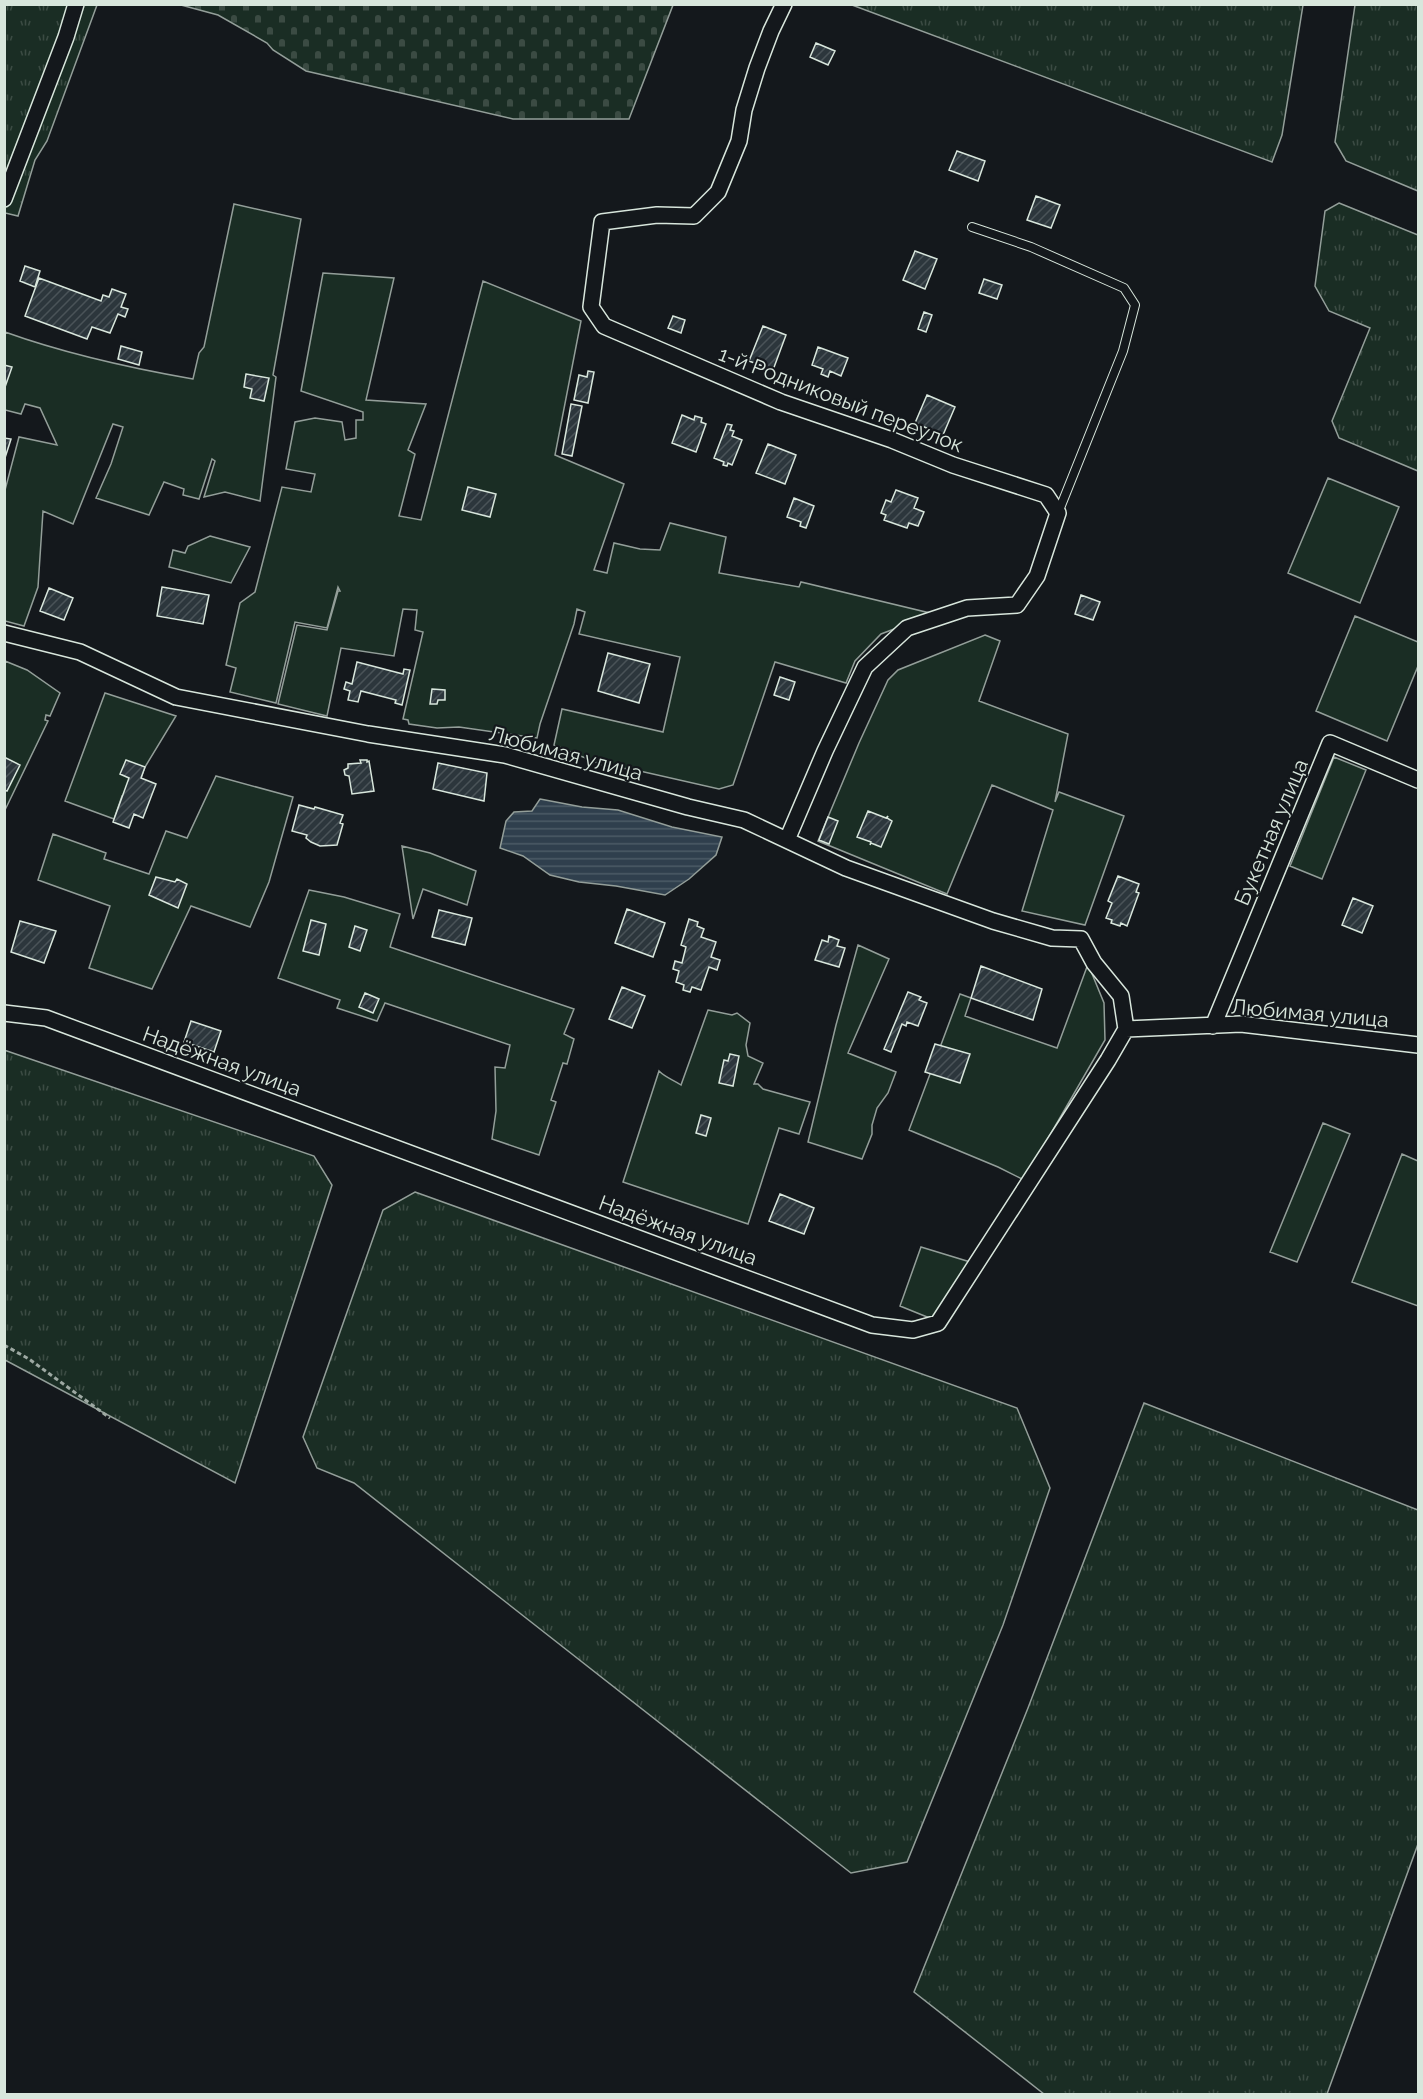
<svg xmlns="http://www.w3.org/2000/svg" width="1423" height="2099" viewBox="0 0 1423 2099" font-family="Raleway,sans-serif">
<defs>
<pattern id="grass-tufts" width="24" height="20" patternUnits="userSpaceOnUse" patternTransform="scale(1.5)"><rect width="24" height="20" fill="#1a2d24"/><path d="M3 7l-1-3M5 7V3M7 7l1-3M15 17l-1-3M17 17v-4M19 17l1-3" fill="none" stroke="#3b4b43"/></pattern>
<pattern id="cemetery-stones" width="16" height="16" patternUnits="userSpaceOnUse" patternTransform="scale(1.5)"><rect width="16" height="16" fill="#1a2d24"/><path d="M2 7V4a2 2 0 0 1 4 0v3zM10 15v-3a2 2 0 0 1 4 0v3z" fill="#3b4b43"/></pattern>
<pattern id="water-rules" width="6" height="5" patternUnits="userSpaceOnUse" patternTransform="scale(1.5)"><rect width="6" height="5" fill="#2f3f4d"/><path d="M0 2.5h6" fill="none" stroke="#4c5b66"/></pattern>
<pattern id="building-hatch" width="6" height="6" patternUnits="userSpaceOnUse" patternTransform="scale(1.5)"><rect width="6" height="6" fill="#2c363c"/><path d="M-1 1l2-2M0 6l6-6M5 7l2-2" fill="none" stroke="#4a5358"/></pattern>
</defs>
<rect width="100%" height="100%" fill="#14181c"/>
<!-- grass -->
<path fill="url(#grass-tufts)" stroke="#939e99" stroke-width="1.5" d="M5,5H97L47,141L35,160L18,216L5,213Z
M852,5H1303L1282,135L1272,162Z
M1355,5H1418V191L1346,161L1335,142Z
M1339,203L1418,235V471L1339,438L1332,421L1370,328L1329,311L1315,286L1325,211Z
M4,1050L314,1156L332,1185L235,1483L5,1360Z
M415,1192L1017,1408L1050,1488L1003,1625L907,1862L851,1873L354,1483L317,1468L303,1437L383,1210Z
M1144,1403L1418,1510V1844L1327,2094H1044L914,1992L1028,1708Z"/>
<!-- cemetery -->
<path fill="url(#cemetery-stones)" stroke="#939e99" stroke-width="1.5" d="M181,5L673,4V5L629,119H513L306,71L273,50L267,43L218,15Z"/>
<!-- garden -->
<path fill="#1a2d24" stroke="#939e99" stroke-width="1.5" d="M234,204L301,219L273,375L276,377L260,501L225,492L204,497L215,461L212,459L199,499L183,495L184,489L164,482L149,515L96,498L111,464L123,427L113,424L73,524L43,511L38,587L24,626L5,621V490L19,437L57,445L40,408L25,404L21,414L5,410V332C66,354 130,368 193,379L199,353L204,347Z
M323,273L394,278L366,400L426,404L408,450L415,454L399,516L421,520L483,281L581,321L555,455L624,484L594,570L607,573L614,543L640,549L660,550L670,523L726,537L719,573L799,587L801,582L934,614L881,634L855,661L846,683L775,662L733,785L719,789L631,769L607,767L554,745L562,709L663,732L680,657L579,634L585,612L577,609L574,624L540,724L537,738L459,727L437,728L409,724L408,720L403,719L423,632L415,630L417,610L403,609L394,656L341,648L327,716L278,704L297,625L327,630L338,591H340L338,587L327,628L295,622L276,703L230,692L236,668L226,665L240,603L255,592L282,487L311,492L315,474L286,469L295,422L315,418L342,422L345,440L356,438V420H363V412L301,391Z
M1328,478L1399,507L1360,603L1288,573Z
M210,536L250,547L231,583L169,567L173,550L185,553L188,546Z
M1355,616L1418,642V666L1387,741L1316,711Z
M985,635L1000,641L979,701L1068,734L1055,802L1059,792L1124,816L1085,925L1022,911L1053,810L992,785L947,894L818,841L859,743L888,680L898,670Z
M5,661L27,670L60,693L50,716L46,715L45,720L48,721L5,810Z
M105,693L176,716L145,767L133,800L122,796L114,819L65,801Z
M1334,757L1366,770L1322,879L1290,866Z
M216,776L293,797L269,882L250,927L191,906L152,989L89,968L110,906L38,880L53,834L106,853L104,859L149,874L166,831L187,838Z
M402,846L430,853L476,871L467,905L423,889L413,919Z
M309,890L344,897L400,914L390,947L574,1009L564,1034L574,1039L567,1064L563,1063L551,1100L556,1102L539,1155L492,1139L496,1111L495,1067L505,1068L510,1045L385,1003L377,1021L337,1008L340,1000L278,978Z
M858,945L889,959L848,1053L896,1072L888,1093L877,1108L872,1125V1134L862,1159L808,1142L836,1025Z
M1088,964L1104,1003L1105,1040L1024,1180L998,1167L909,1130L960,994L971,998L965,1016L1057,1048Z
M708,1010L732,1015L737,1013L750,1023L746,1045L748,1056L763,1063L754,1084H758L763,1089L810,1102L799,1134L779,1128L748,1224L623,1182L659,1071C666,1078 674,1080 681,1085Z
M1323,1123L1350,1134L1297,1262L1270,1252Z
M1402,1154L1418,1161V1306L1352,1282Z
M921,1247L980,1265L942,1323L900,1306Z"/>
<!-- water -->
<path fill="url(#water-rules)" stroke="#939e99" stroke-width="1.5" d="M540,799L582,807L618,810L672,827L722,837L716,855L689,879L665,895L616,886L579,882L550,875L523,856L500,848L506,821L514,812L532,811Z"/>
<!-- building -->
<path fill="url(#building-hatch)" stroke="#d8e6dc" stroke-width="1.5" d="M816,43L835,51L828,65L810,57Z
M957,151L985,161L978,181L949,170Z
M1036,196L1060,205L1051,228L1027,220Z
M915,251L937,259L925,289L903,280Z
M25,266L40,271L35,287L20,281Z
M39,278L101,301L103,295L109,297L112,289L126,294L121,307L128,309L125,317L118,314L110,333L92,327L87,339L25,316Z
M984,279L1002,285L997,299L979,293Z
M924,312L932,315L926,332L918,329Z
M673,316L685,320L681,333L668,328Z
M763,326L786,335L773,370L749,361Z
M121,346L142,352L139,365L118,359Z
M818,347L848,358L841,376L830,371L828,377L821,374L823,369L812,365Z
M4,365L12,367L4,390Z
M588,371L594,372L588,403L574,400L579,375L587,377Z
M246,374L269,378L264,401L250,398L252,389L244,387Z
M927,395L955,407L943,435L915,423Z
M571,404L582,406L572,456L562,454Z
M682,415L694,420L695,416L702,418L701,422L706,424L696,452L672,443Z
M727,424L732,425L730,430L734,431L732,436L742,440L732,465L728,463L727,466L723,465L724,462L714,458Z
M4,438L11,439L4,461Z
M768,444L796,455L785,484L756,473Z
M468,487L496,494L490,517L462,510Z
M896,490L918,498L914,508L924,512L918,526L909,523L907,528L884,520L886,515L881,513L886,500L891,502Z
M794,498L814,506L806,528L800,526L801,522L787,517Z
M162,587L209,595L203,624L157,616Z
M49,588L73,598L64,620L40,611Z
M1081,595L1100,602L1093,620L1075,614Z
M608,653L650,664L639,703L598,691Z
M357,662L403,674L404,669L410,670L402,705L395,703L396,700L361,691L358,702L348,700L350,691L344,689L346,682L352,684Z
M780,677L795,682L789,700L774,695Z
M432,689L445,690V700H438L437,704H430Z
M4,757L20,765L7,791L4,790Z
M126,760L145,767L141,778L156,784L143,818L134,814L129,828L113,822L129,778L120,774Z
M360,760H367V762L369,761L374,791L352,794L349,776L345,775L344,770L348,768V764L361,763Z
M438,763L487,773L484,801L433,789Z
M299,805L314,809L315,807L343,815L340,823L343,824L337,845L320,846L311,842L306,838L307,835L292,831Z
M868,811L886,818L888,816L887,818L892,821L881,847L871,843L870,845L871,842L857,837Z
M828,817L838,821L829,844L819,840Z
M1118,876L1139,884L1136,892L1139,893L1127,926L1121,923L1120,926L1111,923L1112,920L1106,918L1112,903L1108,901Z
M156,877L175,882L177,879L187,884L178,908L149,895Z
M1353,898L1373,906L1362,933L1342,925Z
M627,909L665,923L653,957L615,943Z
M439,910L472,918L465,945L432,937Z
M689,919L698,922L697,926L704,929L701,937L716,942L711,957L720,960L717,970L709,967L701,990L692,987L690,992L683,990L684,985L676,982L679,971L673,969L675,961L682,963L686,947L681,945Z
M311,920L326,924L319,955L303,951Z
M20,921L56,931L44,963L11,952Z
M355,926L367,930L360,951L349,947Z
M829,936L839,940L837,946L845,948L839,967L815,960L822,940L828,942Z
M981,966L1042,989L1033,1020L971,998Z
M622,987L645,996L632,1028L609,1019Z
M908,992L921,997L919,1000L927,1003L918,1026L907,1022L906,1026L902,1024L891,1052L884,1049Z
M365,993L379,999L373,1013L359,1007Z
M191,1021L221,1031L214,1052L184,1042Z
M935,1044L970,1054L960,1083L925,1072Z
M730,1054L739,1056L733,1086L719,1083L724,1060L728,1061Z
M701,1115L711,1118L706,1136L696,1133Z
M780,1194L814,1208L804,1234L769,1221Z"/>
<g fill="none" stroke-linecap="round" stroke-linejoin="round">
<!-- service casing -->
<g stroke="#d8e6dc" stroke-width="10">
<path id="service" d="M972,227L1031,247L1124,288L1135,305L1123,351L1058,513"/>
</g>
<!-- minor casing -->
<g stroke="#d8e6dc" stroke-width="18">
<path id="minor" d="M784,4L771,31L757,68L744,110L739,141L718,192L694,216L657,215L602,222L591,307L604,326L781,402L892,440L953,465L1046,495L1058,513L1037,576L1017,605L967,608L907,628L865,667L825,751L787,840
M4,199L66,37L76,4
M4,633L80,652L176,697L368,734L505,755L688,807L744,820L846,868L993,921L1052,938L1081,939L1094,963L1121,996L1126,1029L1108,1060L938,1323L913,1330L872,1325L46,1018L4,1013
M1213,1026L1330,743L1418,780
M1126,1029L1241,1024L1418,1045"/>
</g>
<!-- path -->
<path stroke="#9da8a2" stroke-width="3" stroke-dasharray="4.5 3" stroke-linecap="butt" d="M4,1345L29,1359L110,1418"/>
<!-- service -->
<use href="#service" stroke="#14181c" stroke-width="8"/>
<!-- minor -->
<use href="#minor" stroke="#14181c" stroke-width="15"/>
</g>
<g text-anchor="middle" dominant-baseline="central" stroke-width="4.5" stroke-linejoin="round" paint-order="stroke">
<!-- street labels -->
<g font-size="21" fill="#d8e6dc" stroke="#14181c">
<text transform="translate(841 399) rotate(21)">1-й Родниковый переулок</text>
<text transform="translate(566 753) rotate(15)">Любимая улица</text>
<text transform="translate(1271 832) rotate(-67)">Букетная улица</text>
<text transform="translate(1310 1013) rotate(5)">Любимая улица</text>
<text transform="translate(222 1061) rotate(20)">Надёжная улица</text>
<text transform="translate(678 1230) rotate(20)">Надёжная улица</text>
</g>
</g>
<!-- border -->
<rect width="1423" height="2099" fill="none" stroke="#d8e6dc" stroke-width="12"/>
</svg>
